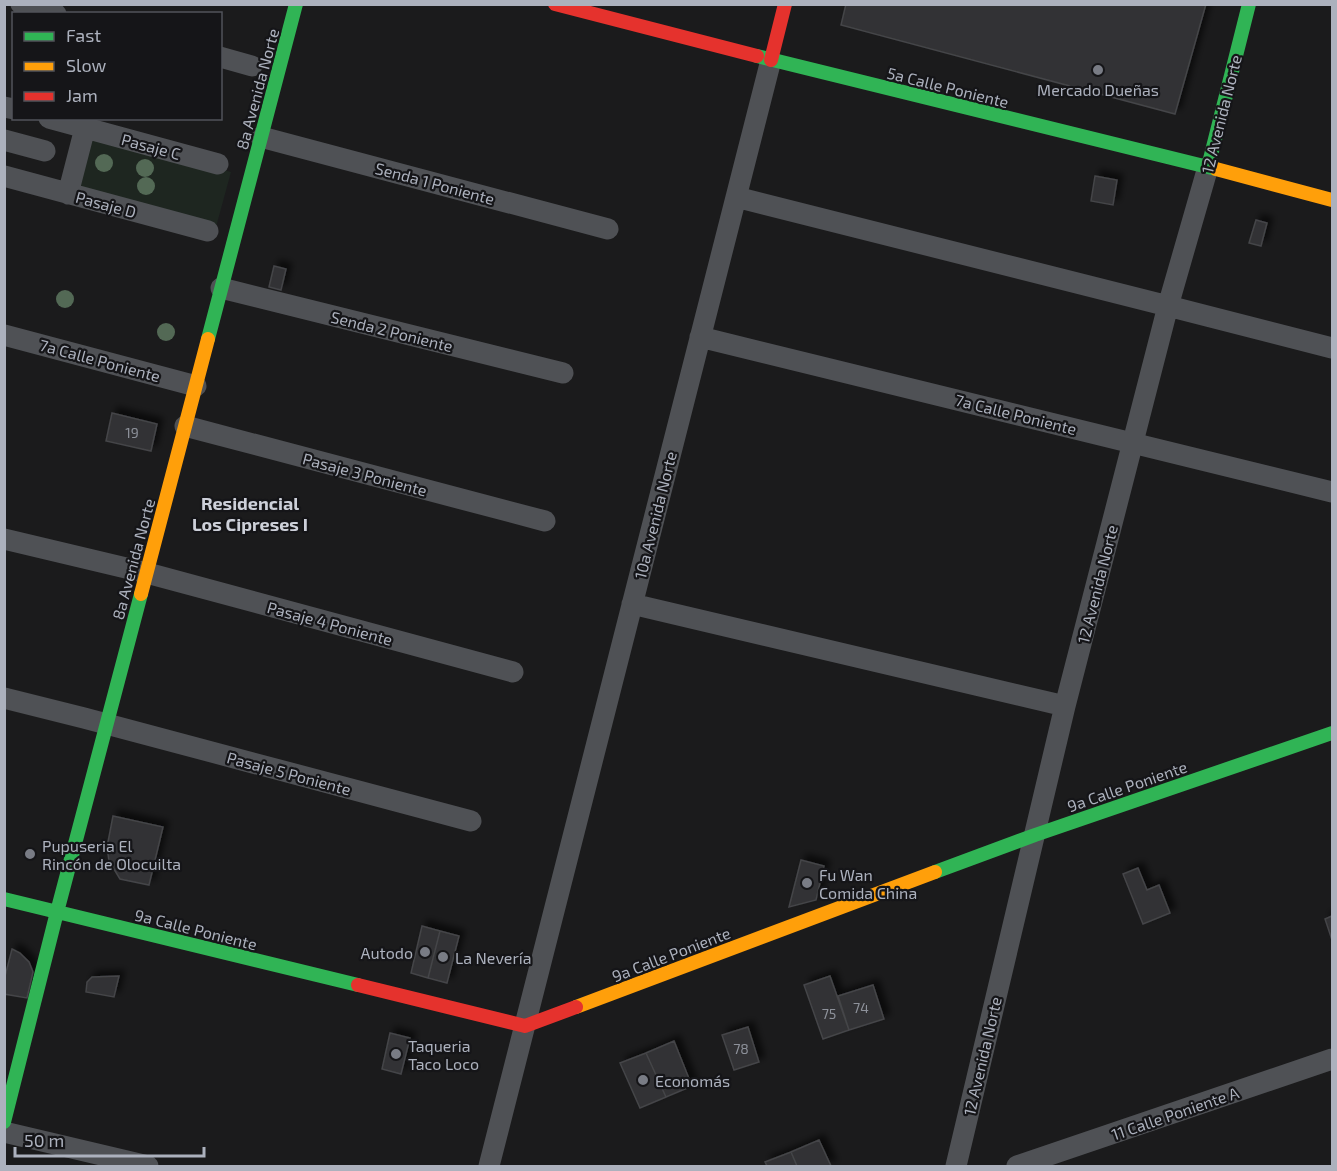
<svg xmlns="http://www.w3.org/2000/svg" width="1337" height="1171" viewBox="0 0 1337 1171" font-family="'Exo 2',sans-serif">
<defs>
<filter id="shadow"><feDropShadow dx="5.5" dy="-5.5" stdDeviation="3" flood-color="#0009"/></filter>
</defs>
<rect width="100%" height="100%" fill="#1b1b1c"/>
<!-- green -->
<path fill="#1e2620" d="M93,135L231,172L216,227L78,190Z"/>
<!-- building -->
<path fill="#333334" stroke="#444548" stroke-width="1.5" filter="url(#shadow)" d="M846,4H1206L1175,114L841,25Z
M1095,176L1117,180L1113,205L1091,201Z
M1256,220L1267,223L1261,246L1249,243Z
M274,266L286,269L281,290L269,287Z
M112,413L157,424L151,451L106,441Z
M113,816L163,827L149,885L120,879L109,861L107,847Z
M801,860L824,866L816,900L789,907Z
M1138,868L1147,890L1159,885L1170,913L1143,924L1123,874Z
M1332,916V940L1325,919Z
M422,926L440,931L428,978L411,973Z
M440,931L459,936L447,983L428,978Z
M12,949L20,953L29,962L33,972L27,998L4,994V980Z
M119,976L114,997L86,992L87,982L92,977Z
M830,976L849,1030L823,1039L804,985Z
M873,985L884,1019L849,1030L838,996Z
M748,1027L759,1062L734,1070L722,1035Z
M390,1033L410,1038L401,1074L382,1069Z
M674,1041L692,1086L666,1097L646,1053Z
M646,1053L666,1097L640,1108L620,1063Z
M819,1140L831,1166H797L791,1152Z
M791,1152L797,1166H767L765,1162Z"/>
<g fill="none" stroke-linecap="round" stroke-linejoin="round">
<!-- street -->
<path stroke="#4f5155" stroke-width="21" d="M21,4L56,14
M220,57L252,66
M4,107L14,109
M49,118L218,164
M261,137L608,229
M4,140L45,151
M4,176L208,231
M68,194L85,128
M736,197L1168,306L1332,348
M221,288L563,373
M4,335L196,386
M700,337L1332,492
M185,426L545,521
M4,539L147,573L513,672
M632,604L1065,706
M4,698L84,718L471,821
M4,1132L148,1166
M489,1166L771,60
M956,1166L1065,706L1168,306L1208,167
M1017,1166L1332,1059"/>
<!-- fast -->
<path stroke="#30b455" stroke-width="14" d="M757,56L1216,169
M1208,167L1249,4
M208,339L296,4
M935,872L1035,835L1332,733
M4,899L358,985
M4,1122L57,912L141,594"/>
<!-- slow -->
<path stroke="#ff9f0a" stroke-width="14" d="M1216,169L1332,200
M141,594L208,339
M576,1007L935,872"/>
<!-- jam -->
<path stroke="#e5322d" stroke-width="14" d="M555,4L757,56
M771,60L785,4
M358,985L525,1026L576,1007"/>
</g>
<!-- trees -->
<g fill="#536955">
<circle cx="104" cy="163" r="9"/>
<circle cx="145" cy="168" r="9"/>
<circle cx="146" cy="186" r="9"/>
<circle cx="65" cy="299" r="9"/>
<circle cx="166" cy="332" r="9"/>
</g>
<!-- markers -->
<g fill="#797c85" stroke="#151518" stroke-width="2">
<circle cx="1098" cy="70" r="6"/>
<circle cx="30" cy="854" r="6"/>
<circle cx="807" cy="883" r="6"/>
<circle cx="425" cy="952" r="6"/>
<circle cx="443" cy="957" r="6"/>
<circle cx="396" cy="1054" r="6"/>
<circle cx="643" cy="1080" r="6"/>
</g>
<g text-anchor="middle" dominant-baseline="central" stroke-width="4.5" stroke-linejoin="round" paint-order="stroke">
<!-- number labels -->
<g font-size="14" fill="#8e929b">
<text x="132" y="432">19</text>
<text x="861" y="1007">74</text>
<text x="829" y="1013">75</text>
<text x="741" y="1048">78</text>
</g>
<!-- street labels -->
<g font-size="16" fill="#acb1bd" stroke="#151518">
<text transform="translate(948 87) rotate(14)">5a Calle Poniente</text>
<text transform="translate(257 89) rotate(-75)">8a Avenida Norte</text>
<text transform="translate(1221 114) rotate(-76)">12 Avenida Norte</text>
<text transform="translate(151 146) rotate(15)">Pasaje C</text>
<text transform="translate(435 183) rotate(15)">Senda 1 Poniente</text>
<text transform="translate(106 204) rotate(15)">Pasaje D</text>
<text transform="translate(392 331) rotate(14)">Senda 2 Poniente</text>
<text transform="translate(100 360) rotate(15)">7a Calle Poniente</text>
<text transform="translate(1016 414) rotate(14)">7a Calle Poniente</text>
<text transform="translate(365 474) rotate(15)">Pasaje 3 Poniente</text>
<text transform="translate(655 515) rotate(-76)">10a Avenida Norte</text>
<text transform="translate(133 559) rotate(-75)">8a Avenida Norte</text>
<text transform="translate(1097 584) rotate(-76)">12 Avenida Norte</text>
<text transform="translate(330 623) rotate(15)">Pasaje 4 Poniente</text>
<text transform="translate(289 773) rotate(15)">Pasaje 5 Poniente</text>
<text transform="translate(1127 786) rotate(-19)">9a Calle Poniente</text>
<text transform="translate(196 929) rotate(14)">9a Calle Poniente</text>
<text transform="translate(671 954) rotate(-21)">9a Calle Poniente</text>
<text transform="translate(982 1056) rotate(-77)">12 Avenida Norte</text>
<text transform="translate(1175 1113) rotate(-19)">11 Calle Poniente A</text>
</g>
<!-- poi labels -->
<g font-size="16" fill="#acb1bd" stroke="#151518" text-anchor="start">
<text x="1098" y="89" text-anchor="middle">Mercado Dueñas</text>
<text x="42" y="845">Pupuseria El<tspan x="42" dy="18">Rincón de Olocuilta</tspan></text>
<text x="819" y="874">Fu Wan<tspan x="819" dy="18">Comida China</tspan></text>
<text x="413" y="952" text-anchor="end">Autodo</text>
<text x="455" y="957">La Nevería</text>
<text x="408" y="1045">Taqueria<tspan x="408" dy="18">Taco Loco</tspan></text>
<text x="655" y="1080">Economás</text>
</g>
<!-- neighbourhood labels -->
<g font-size="18" font-weight="bold" fill="#cdd0d9" stroke="#151518">
<text x="250" y="503">Residencial<tspan x="250" dy="21">Los Cipreses I</tspan></text>
</g>
</g>
<!-- border -->
<rect width="1337" height="1171" fill="none" stroke="#acb1bd" stroke-width="12"/>
<!-- legend -->
<rect x="12" y="12" width="210" height="108" fill="#151518" stroke="#51535a" stroke-width="1.5"/>
<rect x="24" y="32" width="30" height="9" fill="#30b455" stroke="#51535a" stroke-width="1.5"/>
<text x="66" y="42" font-size="18" fill="#acb1bd">Fast</text>
<rect x="24" y="62" width="30" height="9" fill="#ff9f0a" stroke="#51535a" stroke-width="1.5"/>
<text x="66" y="72" font-size="18" fill="#acb1bd">Slow</text>
<rect x="24" y="92" width="30" height="9" fill="#e5322d" stroke="#51535a" stroke-width="1.5"/>
<text x="66" y="102" font-size="18" fill="#acb1bd">Jam</text>
<!-- scale -->
<path d="M15 1147v9h189v-9" fill="none" stroke="#acb1bd" stroke-width="3"/>
<text x="24" y="1147" font-size="18" fill="#acb1bd" stroke="#151518" stroke-width="4.5" paint-order="stroke">50 m</text>
</svg>
